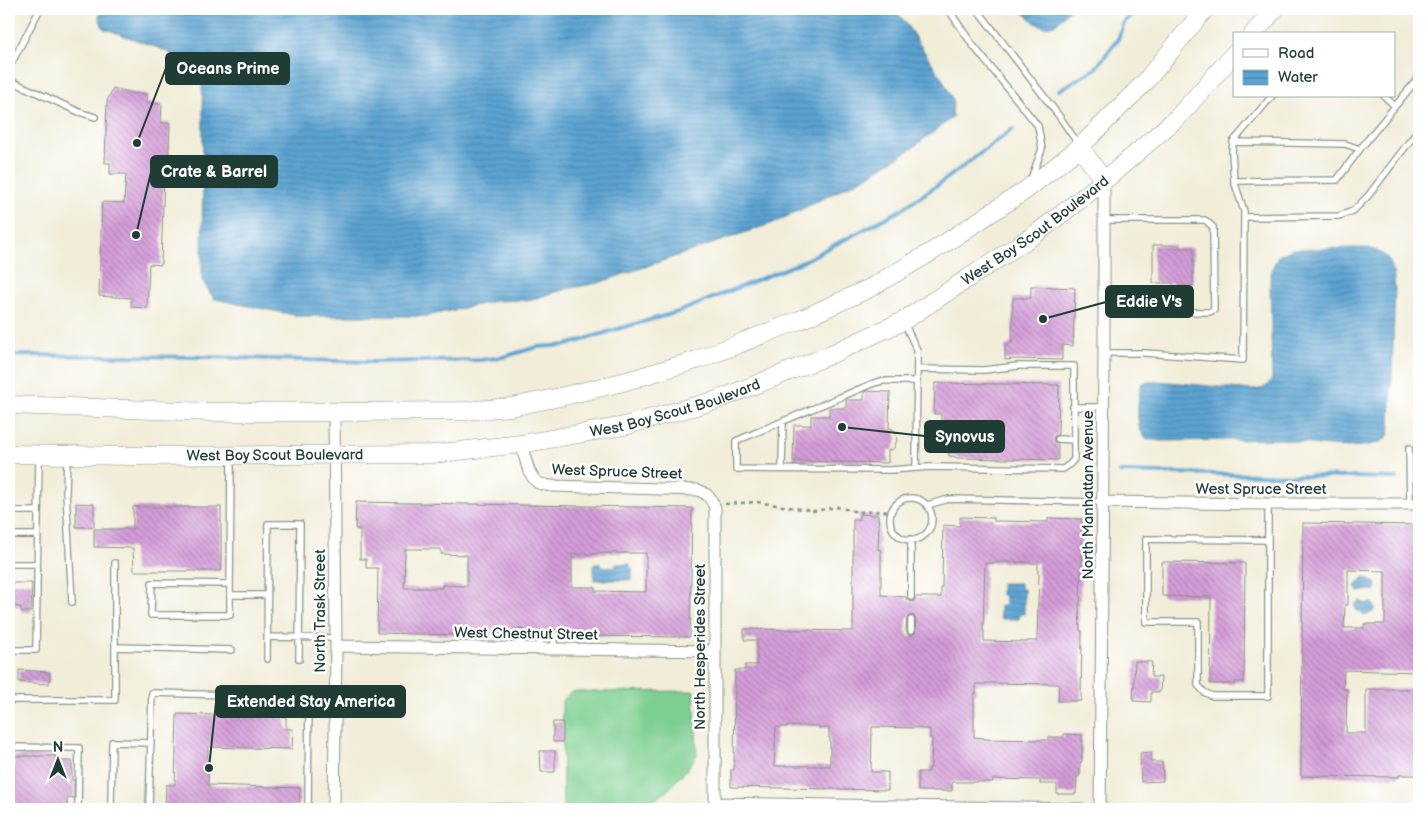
<svg xmlns="http://www.w3.org/2000/svg" width="1428" height="818" viewBox="0 0 1428 818" font-family="'Balsamiq Sans',sans-serif">
<defs>
<pattern id="water-rules" width="6" height="5" patternUnits="userSpaceOnUse" patternTransform="scale(1.25)"><rect width="6" height="5" fill="#5ba3d2"/><path d="M0 2.5h6" fill="none" stroke="#4b86ab"/></pattern>
<pattern id="building-back-hatch" width="6" height="6" patternUnits="userSpaceOnUse" patternTransform="scale(1.25)"><rect width="6" height="6" fill="#d59dd9"/><path d="M-1 5l2 2M0 0l6 6M5-1l2 2" fill="none" stroke="#ac81b1"/></pattern>
</defs>
<rect width="100%" height="100%" fill="#fff"/>
<filter id="ink" filterUnits="userSpaceOnUse"><feTurbulence type="fractalNoise" baseFrequency=".02" numOctaves="2"/><feDisplacementMap in="SourceGraphic" scale="10" xChannelSelector="R" yChannelSelector="G"/><feConvolveMatrix kernelMatrix="1 2 1 2 8 2 1 2 1" color-interpolation-filters="sRGB"/></filter>
<filter id="wash" filterUnits="userSpaceOnUse"><feTurbulence type="fractalNoise" baseFrequency=".0096" numOctaves="4" result="noise"/><feDisplacementMap in="SourceGraphic" scale="20" xChannelSelector="R" yChannelSelector="G"/><feGaussianBlur stdDeviation="1.12" result="paint"/><feColorMatrix in="noise" values="0 0 0 0 0 0 0 0 0 0 0 0 0 0 0 0 0 1.4 0 .05"/><feComposite in="paint" operator="in"/></filter>
<g filter="url(#wash)">
<rect width="100%" height="100%" fill="#f1edd9"/>
<!-- garden -->
<path fill="#7dcf91" stroke="#4e8662" d="M694,691L697,755L686,770L667,791L642,809H563L562,701L571,692Z
M455,804L487,805L522,809H436Z"/>
<!-- water -->
<path fill="url(#water-rules)" stroke="#3d7083" d="M102,9H894L905,22L943,80L953,100L952,118L911,149L864,178L776,222L598,283L566,289L530,300L495,301L427,316H299L214,299L202,280L203,116L202,82L198,66L161,49L103,28L99,17Z
M1020,9H1070L1056,24L1045,27L1035,23Z
M1369,248C1393,256 1392,264 1395,288L1390,427C1389,429 1390,432 1389,434C1378,456 1303,444 1283,439L1161,441L1147,439C1144,436 1141,433 1140,429C1136,418 1138,394 1142,383L1159,381L1251,390C1262,389 1266,389 1272,379L1270,278L1274,264L1278,256L1293,249Z
M594,564H601V567H615L616,564H630V568H632V580H594Z
M1364,577H1366L1371,581L1376,583L1377,587L1375,591L1368,590L1360,592L1357,591L1355,586Z
M1001,583H1020V589H1024V614H1020L1019,619H1000V606H1005V595H1001Z
M1360,601L1367,604L1372,603L1375,608L1374,611L1365,616L1360,611H1357L1355,607V604Z"/>
<g fill="none" stroke-linecap="round" stroke-linejoin="round">
<!-- stream -->
<path stroke="#5ba3d2" stroke-width="4" d="M1059,90L1095,69L1118,39L1124,22L1139,9
M9,355L209,357L371,362L481,360L503,357L537,347L567,345L614,330L678,312L802,262L899,211L942,182L1013,129
M1120,472L1397,478"/>
</g>
<g id="blocks">
<!-- building -->
<path fill="url(#building-back-hatch)" fill-rule="evenodd" d="M113,88L132,93L147,94V103L162,104L161,123H170L168,175L164,174L161,265L149,264L147,308L131,307V298L99,296L102,202L124,203L126,174H110V163H105L107,101Z
M1153,245H1174V248H1193V286H1173V283H1153Z
M1031,286L1075,288L1073,346L1062,345V360L1014,359L1005,360V347L1012,342L1013,298H1031Z
M935,383L1059,385L1058,434L1054,436L1053,439L1055,443L1058,444V460L957,458L956,457L949,456L948,447L941,446V414H934Z
M867,391L890,392L889,428L893,429L895,431L897,440L894,448L892,450H888V463L793,461L794,425H811V416H829V408H846V400H864V392Z
M356,502L692,508L690,637L570,636L571,634H559L558,631L554,629L551,630L549,634H545L544,631L540,629L537,630L535,634H525L524,630L520,628L517,629L515,633H462V635L377,633L378,568H366V559H360V529H355ZM405,549H441V554L467,555V586L442,585V588H404ZM594,553H646V592L595,591V587H572V554H594Z
M76,503L94,504V527H76Z
M133,507H221V571H134L133,548L94,547V529H133Z
M859,514L878,515L879,526L878,550H881V595L906,597L907,600L911,602L914,601L916,597H941V587H942L943,525L960,526V517L994,518V521L1048,522V518L1082,519V573H1081L1080,605H1079L1080,631H1082L1081,701H1058L1059,684L986,683V684H976V694H974V737L984,738V739L1048,740V737H1064V734L1082,735V762H1080V776H1077L1076,794H1057V784H1040V780L993,779V782H952V791H918V772H929V768H931L932,739H930V729H921V728L872,727L871,772H888V790L731,787V770H734L735,670H745V665H757V640H744V629L853,631V520H859ZM995,562H1028V563H1038V574L1039,573L1037,641H1027V642L984,641V631L983,630L985,563H995ZM911,615L914,616L916,620L915,633L911,636L908,635L906,631L907,618ZM786,726H819V728H829V738H830V766H774L776,727H786Z
M1303,523L1419,525V672L1344,670L1343,689H1347L1346,733H1366V689H1419V775H1399V777L1301,776ZM1348,570L1385,571V624H1364V628H1344L1345,605H1348Z
M1162,562L1245,563L1244,682H1235V684H1210L1211,597L1162,596Z
M9,583H32L31,612H21V607L9,606Z
M1135,661L1152,662L1151,677H1161L1160,692H1151V702L1133,701Z
M19,670L50,672L49,684L19,682Z
M177,714L286,717V729H293L292,749L208,747V785L300,788L299,805L294,806V809H165L166,785H175Z
M553,722H563V742H553Z
M540,751H555V772H541Z
M1151,752V762H1162L1163,781L1141,782L1140,753Z
M14,756H56V761H72V780H74V798H67V809H14Z"/>
</g>
</g>
<g filter="url(#ink)">
<use href="#blocks" fill-opacity="0" stroke="#889586" stroke-width="1"/>
<g fill="none" stroke-linecap="round" stroke-linejoin="round">
<!-- service casing -->
<g stroke="#889586" stroke-width="8">
<path id="service" d="M948,9L972,44L1038,126L1042,149L1031,179
M977,9L1059,116L1079,145
M9,12L11,9
M9,68L40,9
M9,80L79,112L95,117
M1384,96L1395,106
M1233,142L1345,144L1360,149
M1234,181L1337,180L1360,149L1419,77
M1245,217L1339,216L1353,211L1368,196L1419,129
M1104,220H1205L1213,227L1214,310L1209,312L1104,311
M904,323L917,350L916,468
M1104,353H1145L1243,360L1244,211L1234,181L1232,152L1233,142L1272,96
M917,369L984,370L1018,366H1074V459L1070,464L1063,469L929,467L891,470L736,469V441L874,383L882,381H917
M1073,407H1104
M1058,439L1074,440
M1409,448L1410,504
M67,457L66,492L72,602
M782,468L783,422
M890 519a21 21 0 1 1 42 0a21 21 0 1 1-42 0Z
M927,505L949,499L1103,502
M9,511H38
M9,535H37
M911,539V597
M1268,540L1146,539V622H1198V685L1204,692L1212,696H1268V504
M9,564H37
M230,584L152,583L151,615H230V595L231,457
M230,595H267
M911,620V631
M520,633V649
M540,634L541,649
M554,634V649
M267,637L336,638
M115,647L232,650
M9,650H36L39,456
M267,659L268,524H300L299,659
M9,700H115V563
M9,747L79,748L78,809
M111,809L112,742L151,743
M149,809L152,693L309,697L308,809"/>
</g>
<!-- minor casing -->
<g stroke="#889586" stroke-width="13">
<path id="minor" d="M521,444C525,455 527,474 537,482C541,485 547,485 552,486L698,490C708,494 711,498 715,508V803L1082,809
M1103,502L1268,504H1419
M336,646L715,651
M334,809L336,646L334,412
M1100,809L1104,353V181"/>
</g>
<!-- primary casing -->
<g stroke="#889586" stroke-width="19">
<g id="primary">
<path d="M1253,34L1275,9"/>
<path d="M1080,147L1104,181"/>
<path d="M9,405L212,412H334L465,411L511,407L560,397L623,382L700,359L800,320L870,288L933,251L1026,190L1080,147L1145,82L1205,9"/>
<path id="s1" d="M9,454L132,456L432,454L521,444L624,426L717,400L825,357L903,321L1037,233L1104,181L1178,117L1234,54"/>
</g>
</g>
<!-- path -->
<path stroke="#889586" stroke-width="2.5" stroke-dasharray="4 4" stroke-linecap="butt" d="M725,504L757,502L814,511L837,507L858,512L892,511"/>
<!-- service -->
<use href="#service" stroke="#fff" stroke-width="5.5"/>
<!-- minor -->
<use href="#minor" stroke="#fff" stroke-width="11"/>
<!-- primary -->
<use href="#primary" stroke="#fff" stroke-width="18"/>
</g>
</g>
<g text-anchor="middle" dominant-baseline="central" stroke-width="5" stroke-linejoin="round" paint-order="stroke">
<!-- street labels -->
<g font-size="15" fill="#1f3d34" stroke="#fff">
<text stroke="none"><textPath href="#s1" startOffset="1076">West Boy Scout Boulevard</textPath></text>
<text stroke="none"><textPath href="#s1" startOffset="671">West Boy Scout Boulevard</textPath></text>
<text stroke="none"><textPath href="#s1" startOffset="266">West Boy Scout Boulevard</textPath></text>
<text transform="translate(617 472) rotate(2)">West Spruce Street</text>
<text x="1261" y="489">West Spruce Street</text>
<text transform="translate(1088 495) rotate(-90)">North Manhattan Avenue</text>
<text transform="translate(320 611) rotate(-90)">North Trask Street</text>
<text transform="translate(526 634) rotate(1)">West Chestnut Street</text>
<text transform="translate(700 647) rotate(-90)">North Hesperides Street</text>
</g>
</g>
<!-- callouts -->
<path fill="none" stroke="#1f3d34" stroke-width="2" d="M137 143L166 68M136 235L151 172M1043 319L1106 302M842 427L925 436M209 768L216 702"/>
<g fill="#1f3d34" stroke="#fff" stroke-width="2">
<circle cx="137" cy="143" r="5"/>
<circle cx="136" cy="235" r="5"/>
<circle cx="1043" cy="319" r="5"/>
<circle cx="842" cy="427" r="5"/>
<circle cx="209" cy="768" r="5"/>
</g>
<g fill="#1f3d34" stroke="#1f3d34" stroke-width="2">
<rect x="166" y="53" width="123" height="31" rx="5"/>
<rect x="151" y="156" width="126" height="31" rx="5"/>
<rect x="1106" y="286" width="87" height="31" rx="5"/>
<rect x="925" y="421" width="79" height="31" rx="5"/>
<rect x="216" y="686" width="189" height="31" rx="5"/>
</g>
<g font-size="16" text-anchor="middle" font-weight="bold" fill="#fff">
<text x="228" y="74">Oceans Prime</text>
<text x="214" y="177">Crate &amp; Barrel</text>
<text x="1149" y="307">Eddie V's</text>
<text x="965" y="442">Synovus</text>
<text x="311" y="707">Extended Stay America</text>
</g>
<!-- margin -->
<rect width="1428" height="818" fill="none" stroke="#fff" stroke-width="30"/>
<!-- legend -->
<rect x="1233" y="32" width="162" height="65" fill="#ffffff" stroke="#a5b1ae"/>
<rect x="1243" y="49" width="25" height="8" fill="#ffffff" stroke="#a5b1ae"/>
<text x="1278" y="58" font-size="15" fill="#1f3d34">Road</text>
<rect x="1243" y="70" width="25" height="15" fill="url(#water-rules)" stroke="#a5b1ae"/>
<text x="1278" y="82" font-size="15" fill="#1f3d34">Water</text>
<!-- north arrow -->
<g transform="translate(58 760)" stroke="#ffffff" stroke-width="4" paint-order="stroke">
<path d="M0-4L9 19L0 12L-9 19Z" fill="#1f3d34"/>
<text y="-8" font-size="14" font-weight="bold" text-anchor="middle" fill="#1f3d34">N</text>
</g>
</svg>
